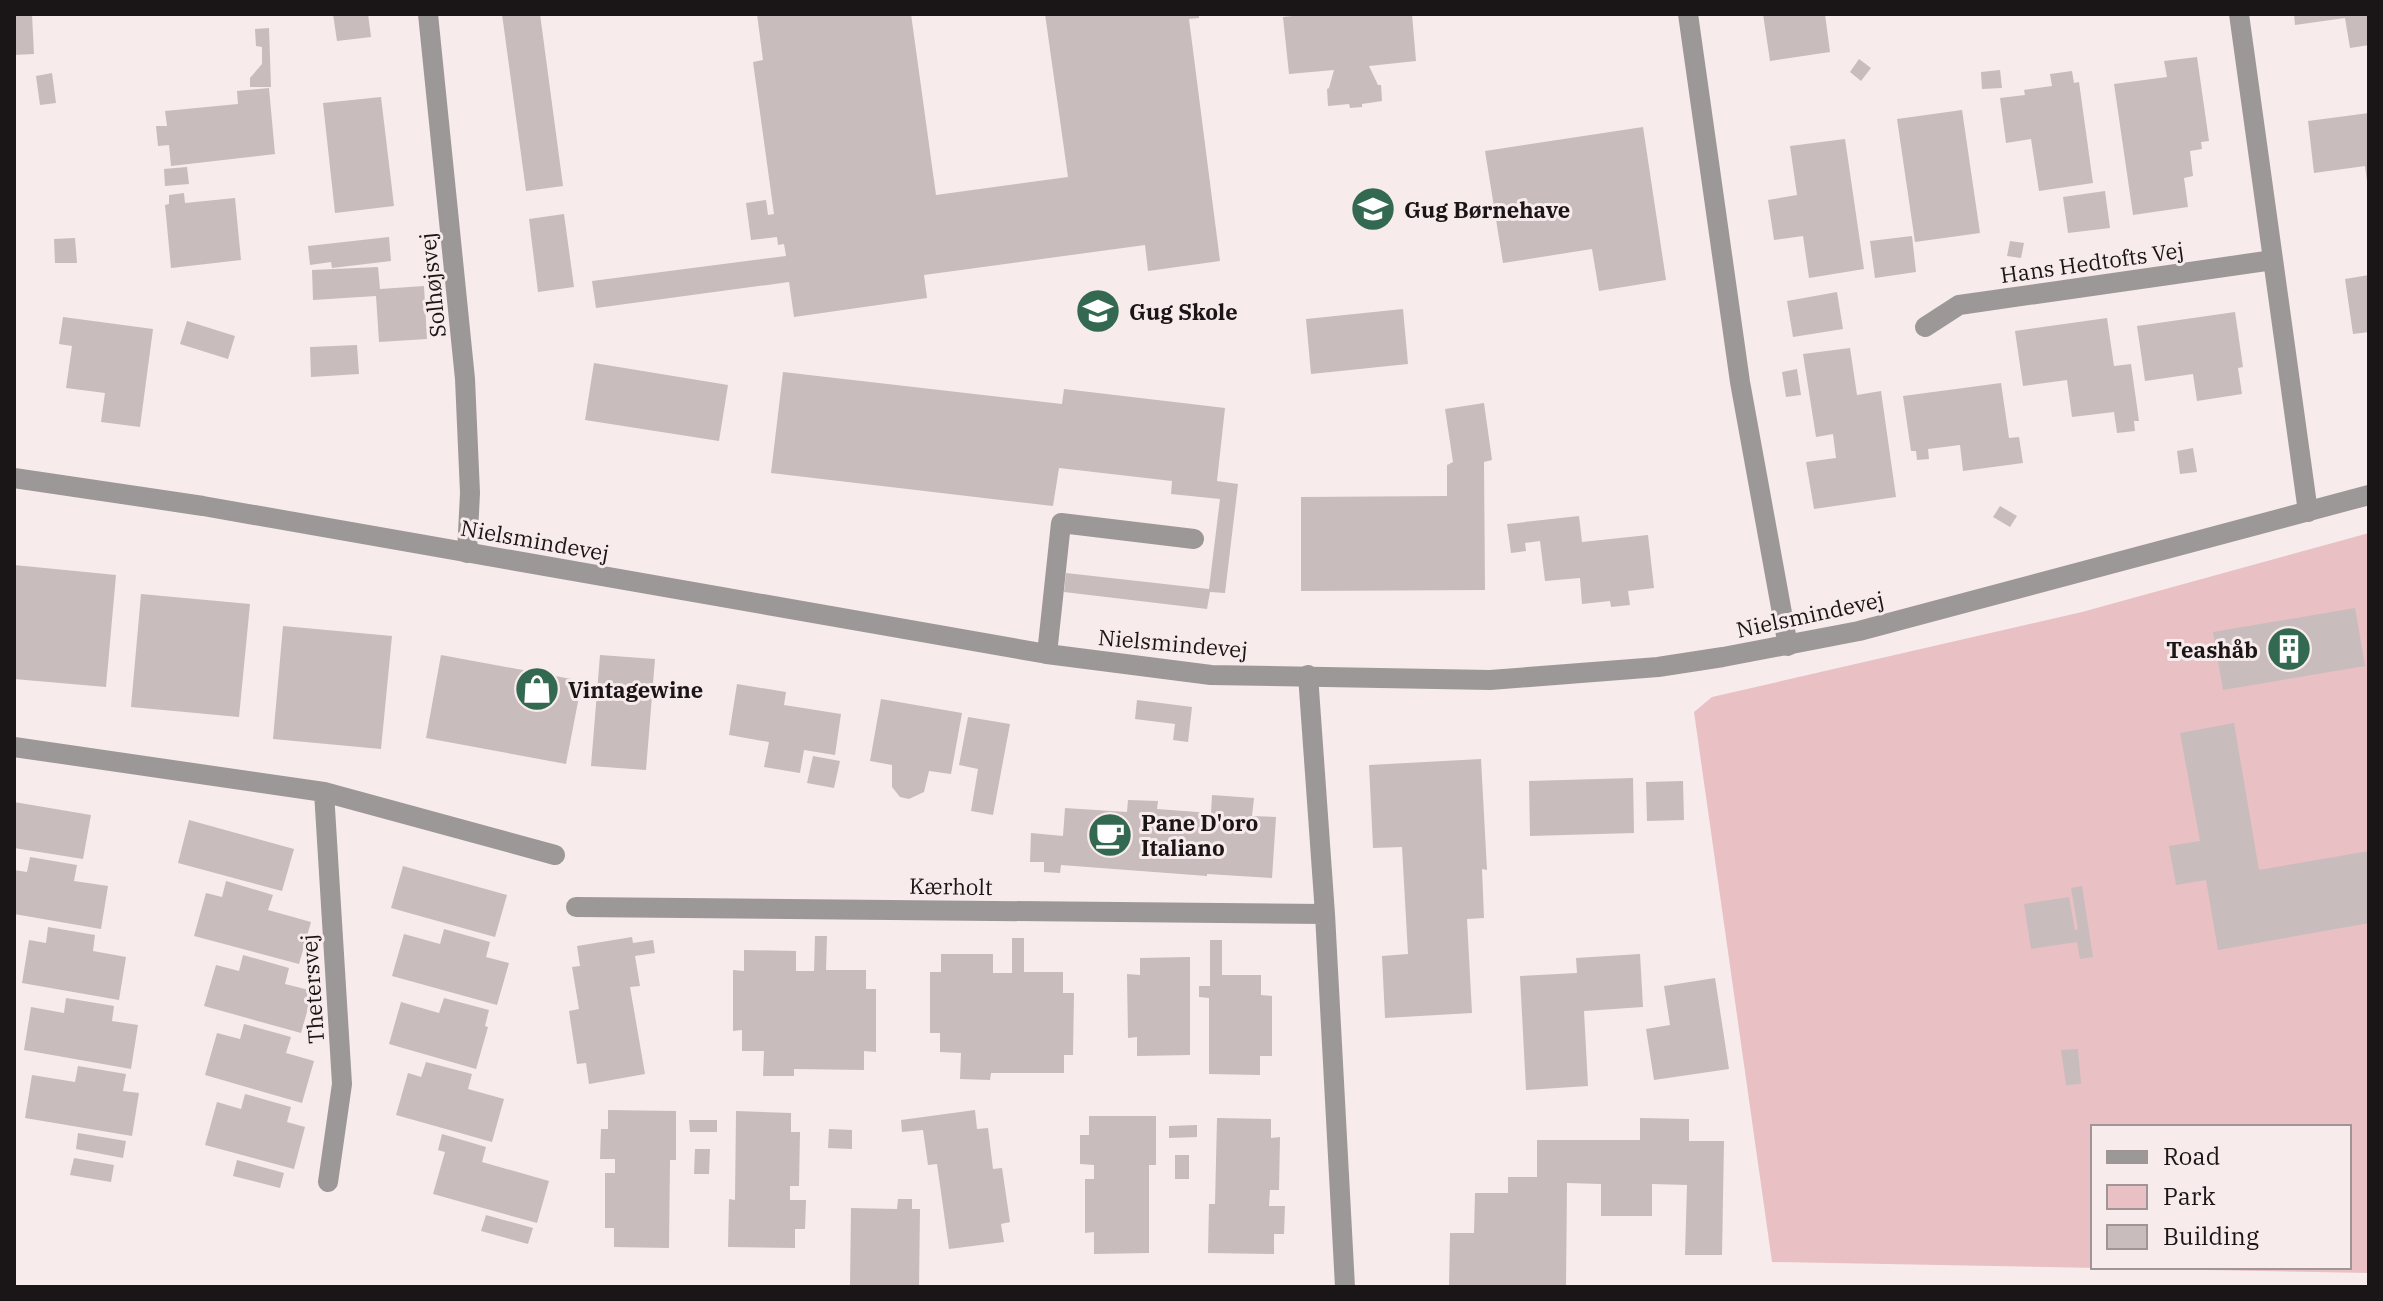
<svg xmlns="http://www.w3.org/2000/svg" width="2383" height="1301" viewBox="0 0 2383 1301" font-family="'IBM Plex Serif',serif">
<rect width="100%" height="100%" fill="#f8ebec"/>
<!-- green -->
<path fill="#e9c0c4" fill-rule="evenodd" d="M2369,533V1273L1772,1262L1694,712L1712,697L2082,612ZM2093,1127H2349V1267H2093Z"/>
<!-- building -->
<path fill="#c8bcbd" d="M14,14H32L34,54L14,55Z
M333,14H368L371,37L337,41Z
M502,14H540L563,186L526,191Z
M757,14H911L936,195L1068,177L1045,14H1199V18L1189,19L1220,261L1148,271L1145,245L924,275L927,298L794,317L789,282L596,308L592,281L786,256L784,244L778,245L777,237L751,240L746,203L766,200L768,215L774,214L753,62L763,60Z
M1311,14H1412L1416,61L1369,66L1378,85H1381L1382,101L1362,104V107L1350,108L1349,104L1328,106L1327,89L1329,88L1334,70L1289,74L1283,17Z
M1763,14H1825L1830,52L1770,61Z
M2294,14H2369V45L2350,48L2345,18L2295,25Z
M269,28L271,87H250V78L262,64V47L256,46L255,29Z
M2197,57L2209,141L2201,142L2202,149L2190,151L2193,176L2184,178L2188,207L2133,215L2114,84L2167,77L2164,61Z
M1859,59L1871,68L1861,81L1850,72Z
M2000,70L2002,88L1982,89L1981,72Z
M2072,71L2074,83L2079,82L2093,183L2039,191L2031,139L2006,143L2000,98L2025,95L2024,90L2052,86L2050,74Z
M52,73L56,103L40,105L36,76Z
M269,88L275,154L171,166L169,145L158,146L156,126H167L165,111L238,104L237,91Z
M381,97L394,206L335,213L323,103Z
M1962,110L1980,233L1915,242L1897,119Z
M2369,113V181H2367L2365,166L2314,173L2308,121Z
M1643,127L1666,280L1599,291L1592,249L1503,263L1485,151Z
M1845,139L1864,269L1809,278L1803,236L1774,240L1768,200L1797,195L1790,146Z
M187,167L189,184L165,186L164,169Z
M2105,191L2110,228L2068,233L2063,197Z
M184,193L185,203L235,198L241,260L171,268L165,205L169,204V195Z
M564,214L574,287L538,292L529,219Z
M1912,236L1916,272L1875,278L1870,241Z
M389,237L391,261L332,268L331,262L310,265L308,246Z
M75,238L77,263H55L54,239Z
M2010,241L2024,243L2021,258L2007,256Z
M378,267L380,289L424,286L427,339L379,342L376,296L313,300L312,270Z
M2369,275V332L2353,334L2345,279Z
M1837,292L1843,329L1793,337L1787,301Z
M1403,309L1408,364L1311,374L1306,319Z
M2235,312L2243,367L2238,368L2242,394L2197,401L2193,374L2145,381L2137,326Z
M63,317L153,329L140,427L101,422L105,393L66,388L72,346L59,344Z
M2107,318L2114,366L2131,364L2139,421H2134L2135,431L2117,433L2114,412L2072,417L2067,380L2023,386L2015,331Z
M187,321L235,336L228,359L180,344Z
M357,345L359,374L311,377L310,347Z
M1850,348L1857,395L1881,391L1896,497L1814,509L1806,462L1836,458L1833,434L1816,437L1803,354Z
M594,363L728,385L719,441L585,420Z
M1797,369L1801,395L1786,397L1782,372Z
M783,372L1062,404L1064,389L1225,408L1217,481L1238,484L1225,593L1210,592L1207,609L1064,592L1066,573L1209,589L1220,499L1171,494L1172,481L1059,468L1053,506L771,473Z
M2001,383L2009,438L2019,437L2023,463L1963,471L1960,445L1928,449L1929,459L1917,460L1916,451H1911L1903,396Z
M1484,403L1492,460L1484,462L1485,590L1301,591V497L1447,496V465L1453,462L1445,409Z
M2193,448L2197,472L2180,474L2177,451Z
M2000,506L2017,516L2010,527L1993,517Z
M1579,516L1582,542L1648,535L1654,588L1628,591L1630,605L1611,607L1610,601L1582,604L1580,578L1545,581L1540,541L1525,543L1526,551L1511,553L1507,524Z
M14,565L116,575L106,687L14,679Z
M141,594L250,604L239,717L131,707Z
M2355,608L2365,666L2223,690L2213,632Z
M283,626L392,636L381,749L273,739Z
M441,655L582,681L566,764L426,738Z
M600,655L655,659L646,770L591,766Z
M737,684L786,692L784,705L841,714L835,755L804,750L800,773L764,767L769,742L729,735Z
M881,699L962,713L951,774L929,771L924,792L909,799L900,797L892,787V765L870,761Z
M1137,700L1192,707L1188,742L1173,740L1175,724L1135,719Z
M968,717L1010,724L993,815L971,811L978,769L959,765Z
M2234,723L2259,870L2369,851V923L2218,950L2206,880L2176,885L2169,846L2200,841L2180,733Z
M813,756L840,761L834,788L807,783Z
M1481,759L1487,870L1482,869L1484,918L1467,919L1472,1013L1385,1018L1382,956L1408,954L1402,847L1373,848L1369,765Z
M1633,778L1634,833L1530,836L1529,781Z
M1683,781L1684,820L1647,821L1646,782Z
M1212,795L1254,798L1252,816L1276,817L1272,878L1207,874V876L1061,865L1060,873L1044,872V862H1030L1031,833L1063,836L1065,808L1127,812L1128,800L1158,801L1157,809L1211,813Z
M14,802L91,815L83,859L14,848Z
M189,820L294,849L282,891L178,863Z
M30,857L77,865L74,881L108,886L101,929L14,914V870L27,872Z
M403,866L507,895L495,937L391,908Z
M226,881L273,895L268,910L311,922L299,964L194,936L206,893L222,897Z
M2082,886L2093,957L2080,959L2077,942L2031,949L2024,904L2069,897L2075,930L2078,929L2071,888Z
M48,927L95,935L93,951L126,957L119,1000L22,983L29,940L46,943Z
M444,929L490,942L486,957L509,963L497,1005L392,976L404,934L440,944Z
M815,936H827L826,970H866V989H876V1052L864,1051V1070L794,1069V1076H763L764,1051H742V1030L733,1031V970L744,971V950L796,951V971H814Z
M632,937L633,943L653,940L655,953L635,956L640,986L630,987L645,1074L589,1084L586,1063L577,1064L569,1011L579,1009L572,967L580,966L577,946Z
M1012,938H1024V972H1063V993H1074L1073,1055H1064V1073H991L990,1080L960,1079L961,1053L940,1052V1033H930V972H941V954H993V973H1012Z
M1210,940H1222V975H1261V995L1272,996V1056H1260V1075L1209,1074V998L1199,997V986H1210Z
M1640,954L1643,1007L1584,1011L1588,1086L1526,1090L1520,976L1577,973L1576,958Z
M243,955L289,968L285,984L313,991L301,1033L204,1006L216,965L239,971Z
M1190,957V1055L1137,1056V1037L1128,1038L1127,974L1140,975V958Z
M1715,978L1729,1069L1654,1080L1646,1029L1670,1025L1664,986Z
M66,998L114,1006L112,1021L138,1025L131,1069L24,1050L31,1007L64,1013Z
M444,998L489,1010L485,1026L488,1027L476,1069L389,1044L401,1002L439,1013Z
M244,1024L291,1037L286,1053L314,1061L302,1103L205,1075L217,1033L240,1039Z
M2078,1049L2081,1084L2066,1085L2061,1050Z
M426,1062L472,1074L468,1089L504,1099L492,1142L396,1115L408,1073L421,1077Z
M78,1066L126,1074L123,1091L139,1093L132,1136L25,1118L32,1075L75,1082Z
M245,1094L291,1107L287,1122L305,1127L294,1169L205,1145L217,1102L241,1109Z
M608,1110L676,1111V1160H670L669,1248L614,1247V1228H605V1173H615V1159H600L601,1129H608Z
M975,1110L977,1129L988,1128L993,1169L1002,1168L1010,1222L1001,1224L1004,1242L949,1249L937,1164L928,1165L923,1130L902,1132L901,1120Z
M736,1111L791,1113V1132H800L799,1186H790V1200H806L805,1229H795V1248L728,1247L729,1199L735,1200Z
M1089,1116H1156V1165H1149V1253L1094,1254V1232L1085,1233V1179H1094V1165L1080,1164V1135H1089Z
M1217,1118L1271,1119V1138L1280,1137L1279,1190H1270L1269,1206H1285L1284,1234H1274V1254L1208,1253L1209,1204H1215Z
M1640,1118L1689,1119V1141H1724L1722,1255H1685L1687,1185L1652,1184V1216H1601V1184L1567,1183L1566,1287H1449L1450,1233H1474L1475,1193H1508V1177H1537V1140H1640Z
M689,1120H717V1132H690Z
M1197,1125V1137L1169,1138V1126Z
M829,1129L852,1130V1149L828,1148Z
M78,1133L126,1141L123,1158L76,1149Z
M442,1134L486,1147L482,1162L549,1181L537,1223L433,1194L445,1152L438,1150Z
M695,1149H710L709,1174H694Z
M1175,1155H1189V1179H1175Z
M74,1158L114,1165L111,1182L70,1175Z
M237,1160L284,1173L280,1188L233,1176Z
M898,1199H912V1209H920L919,1287H850L851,1208L897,1209Z
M486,1215L533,1228L528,1244L481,1231Z"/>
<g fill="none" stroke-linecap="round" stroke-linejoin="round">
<!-- service -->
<path stroke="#9d9898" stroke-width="20" d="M1688,14L1740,382L1788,646
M1047,654L1061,523L1194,539"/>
<!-- minor -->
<path stroke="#9d9898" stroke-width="20" d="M428,14L465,379L470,493L467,553
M2239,14L2308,512
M1925,327L1959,305L2273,260
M1308,675L1325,914L1345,1287
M14,747L324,792L555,855
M324,792L342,1084L328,1182
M576,907L1325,914"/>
<!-- tertiary -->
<path stroke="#9d9898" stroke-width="20" d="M14,478L203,506L1047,654L1211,675L1490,680L1658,667L1723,657L1859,631L2369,495"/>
</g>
<!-- icons -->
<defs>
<g id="school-disc" transform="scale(2.3)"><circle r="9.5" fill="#326950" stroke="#f8ebec"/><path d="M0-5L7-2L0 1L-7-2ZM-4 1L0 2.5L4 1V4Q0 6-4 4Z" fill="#fff"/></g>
<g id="building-disc" transform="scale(2.3)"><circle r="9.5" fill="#326950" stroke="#f8ebec"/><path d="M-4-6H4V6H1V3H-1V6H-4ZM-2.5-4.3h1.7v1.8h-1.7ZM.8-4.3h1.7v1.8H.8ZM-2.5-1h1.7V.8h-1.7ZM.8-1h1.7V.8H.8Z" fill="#fff"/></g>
<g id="shop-disc" transform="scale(2.3)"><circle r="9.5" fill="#326950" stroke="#f8ebec"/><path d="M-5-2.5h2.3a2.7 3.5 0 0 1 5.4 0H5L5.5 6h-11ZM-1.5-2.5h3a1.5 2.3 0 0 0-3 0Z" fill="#fff"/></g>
<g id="cafe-disc" transform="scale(2.3)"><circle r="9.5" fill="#326950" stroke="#f8ebec"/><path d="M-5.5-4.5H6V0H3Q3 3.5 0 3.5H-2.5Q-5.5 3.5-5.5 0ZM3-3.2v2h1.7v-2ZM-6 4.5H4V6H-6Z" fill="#fff"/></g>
</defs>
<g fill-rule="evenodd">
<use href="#school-disc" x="1373" y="209"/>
<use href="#school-disc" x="1098" y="311"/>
<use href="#building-disc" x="2289" y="649"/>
<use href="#shop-disc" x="537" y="689"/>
<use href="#cafe-disc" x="1110" y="835"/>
</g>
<g text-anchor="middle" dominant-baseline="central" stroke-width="6" stroke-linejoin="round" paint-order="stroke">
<!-- poi labels -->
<g font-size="22" font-weight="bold" fill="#1a1516" stroke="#f8ebec" text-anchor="start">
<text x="1404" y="209">Gug Børnehave</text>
<text x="1129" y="311">Gug Skole</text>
<text x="2258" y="649" text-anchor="end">Teashåb</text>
<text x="568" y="689">Vintagewine</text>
<text x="1141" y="822">Pane D'oro<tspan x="1141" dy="25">Italiano</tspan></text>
</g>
<!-- street labels -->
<g font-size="22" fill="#1a1516" stroke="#f8ebec">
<text transform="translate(2092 262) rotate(-8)">Hans Hedtofts Vej</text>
<text transform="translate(432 285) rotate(-96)">Solhøjsvej</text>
<text transform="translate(535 540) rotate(10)">Nielsmindevej</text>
<text transform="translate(1810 614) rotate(-12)">Nielsmindevej</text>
<text transform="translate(1173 643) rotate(5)">Nielsmindevej</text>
<text transform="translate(951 886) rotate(1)">Kærholt</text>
<text transform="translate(312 989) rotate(-94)">Thetersvej</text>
</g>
</g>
<!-- border -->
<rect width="2383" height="1301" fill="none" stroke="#1a1516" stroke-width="32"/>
<!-- legend -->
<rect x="2091" y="1125" width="260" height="144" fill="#f8ebec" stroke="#9f9596" stroke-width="2"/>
<rect x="2107" y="1151" width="40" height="12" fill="#9d9898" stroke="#9f9596" stroke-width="2"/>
<text x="2163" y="1165" font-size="24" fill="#1a1516">Road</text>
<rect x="2107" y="1185" width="40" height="24" fill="#e9c0c4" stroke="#9f9596" stroke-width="2"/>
<text x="2163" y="1205" font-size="24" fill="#1a1516">Park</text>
<rect x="2107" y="1225" width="40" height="24" fill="#c8bcbd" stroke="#9f9596" stroke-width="2"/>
<text x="2163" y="1245" font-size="24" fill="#1a1516">Building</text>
</svg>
